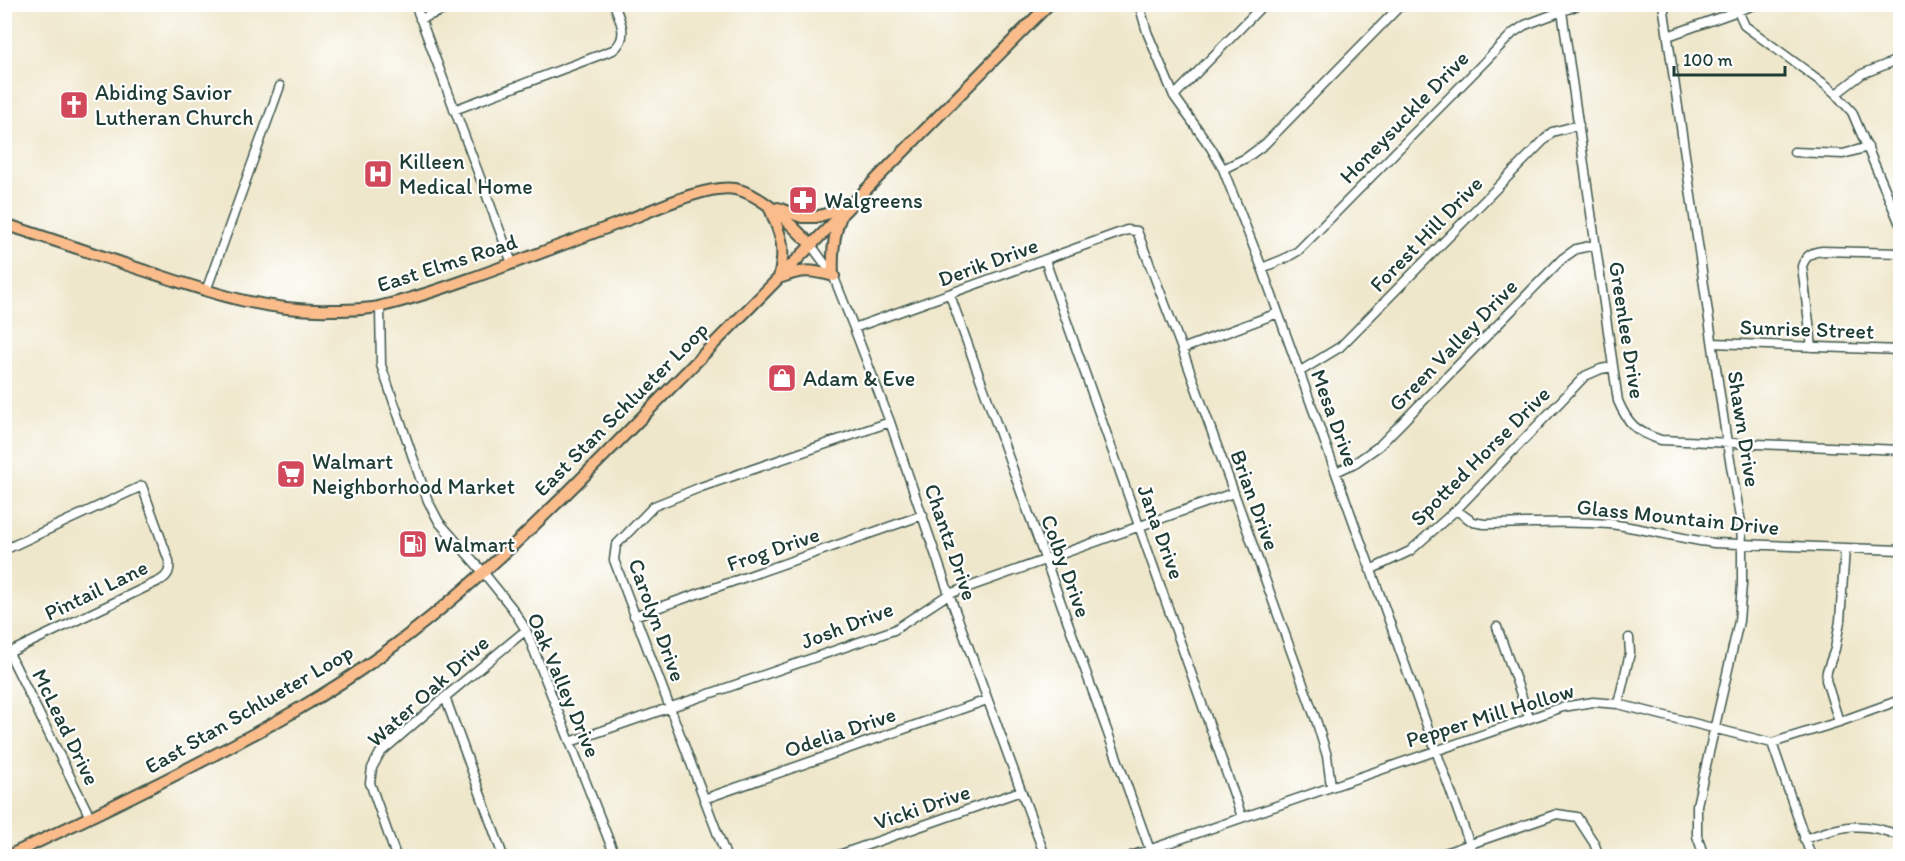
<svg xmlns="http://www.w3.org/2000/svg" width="1905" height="861" viewBox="0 0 1905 861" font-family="Itim,sans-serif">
<rect width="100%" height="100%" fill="#fff"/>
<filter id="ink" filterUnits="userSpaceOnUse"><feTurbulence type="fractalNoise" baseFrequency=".0167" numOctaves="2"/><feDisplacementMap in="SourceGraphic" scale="12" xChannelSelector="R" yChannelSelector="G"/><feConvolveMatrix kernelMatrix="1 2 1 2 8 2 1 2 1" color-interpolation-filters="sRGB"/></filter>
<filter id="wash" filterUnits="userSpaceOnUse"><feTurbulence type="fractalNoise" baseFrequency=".008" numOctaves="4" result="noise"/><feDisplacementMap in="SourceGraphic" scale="24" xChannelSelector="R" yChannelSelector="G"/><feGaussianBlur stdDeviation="1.35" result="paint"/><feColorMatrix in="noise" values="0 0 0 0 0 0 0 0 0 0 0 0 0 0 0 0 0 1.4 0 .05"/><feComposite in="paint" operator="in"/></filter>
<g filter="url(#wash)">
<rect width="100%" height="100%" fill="#efe7cb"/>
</g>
<g filter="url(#ink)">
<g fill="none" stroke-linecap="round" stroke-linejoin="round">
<!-- minor casing -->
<g stroke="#3e564b" stroke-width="11">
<path id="minor" d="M415,4L512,263
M1139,4L1147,32L1174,96L1211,148L1223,169L1262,268L1474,856
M1559,4L1562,11L1618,401C1628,424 1636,432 1661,440L1900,450
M1663,4L1727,443L1741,523L1742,545V584L1739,621L1697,805V836L1704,856
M1738,11L1745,26L1827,86L1836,94L1852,112L1900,224
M420,19L459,4
M1668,36L1757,4
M1836,94L1862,74L1900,59
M1174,96L1264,4
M454,110L613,50C630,37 620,21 614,4
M1794,152L1843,154L1868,147
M1223,169L1246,158L1265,144L1402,4
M811,245L833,275L854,328L890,422L949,594L1045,856
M1045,260L1242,817
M1262,268L1284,259L1298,251L1513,33L1525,25L1581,4
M206,291L280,86
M950,295L1150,850
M380,307L381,365L428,501L439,522L483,572L512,608L526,630L615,856
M854,328L1127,230L1137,231L1182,349L1317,723L1327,756L1331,786
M1713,343L1900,350
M1812,347L1802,266C1806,256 1811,252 1822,251L1900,253
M1182,349L1278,313
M1299,372L1340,347L1552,132L1579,125
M1336,472L1355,463L1379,446L1562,259L1576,249L1595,245
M1456,510L1473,522L1484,524C1525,524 1568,520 1609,524C1645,528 1679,539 1714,543L1900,550
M4,550L142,486L169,561C170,570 169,575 161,580L4,655
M1370,570L1410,551L1456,510L1585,376L1601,369L1612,367
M634,616L923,515
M1497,627L1529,717
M9,653L90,817
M445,697L503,856
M1618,704L1630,653L1629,638
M1839,722L1826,680L1827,671L1835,649L1840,621L1845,548
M570,742L894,630L949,594L1233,493
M1772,743L1811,856
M704,799L987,700
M1804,839C1843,826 1861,820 1900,836
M396,856L370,783L372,768L380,753L445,697L526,630
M726,856L614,560L616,545L654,506L701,487L890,422
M836,856L1021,791
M1131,856L1563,707L1593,702L1618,704L1772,743L1839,722L1900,700
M1436,856L1557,814L1577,817L1594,843L1599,856"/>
</g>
<!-- major casing -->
<g stroke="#3e564b" stroke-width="14">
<path id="major" d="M778,208L802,217H816L843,209
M770,209C782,238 786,247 779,278
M4,224C55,240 105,258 155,274C215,294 268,312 332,310C349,310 367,310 382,306C418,298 452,285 486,273C533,256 580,238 627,220C654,210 707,184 735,189C762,194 792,225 811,245
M833,275C832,255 833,235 841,216
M782,277C803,269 812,270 834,276
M8,856C76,824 143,792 210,757C268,727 327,695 380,656C498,571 597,462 699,359C815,240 933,123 1049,4"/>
</g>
<!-- minor -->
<use href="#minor" stroke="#fff" stroke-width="8"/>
<!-- major -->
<use href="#major" stroke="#fabc8b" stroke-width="10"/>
</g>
</g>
<!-- icons -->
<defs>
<g id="church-square" transform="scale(1.5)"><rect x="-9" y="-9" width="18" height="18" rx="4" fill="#d1495b" stroke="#fff"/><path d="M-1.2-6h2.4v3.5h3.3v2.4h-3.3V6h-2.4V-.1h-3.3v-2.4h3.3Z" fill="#fff"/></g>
<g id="hospital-square" transform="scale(1.5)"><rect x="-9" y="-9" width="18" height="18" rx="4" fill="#d1495b" stroke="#fff"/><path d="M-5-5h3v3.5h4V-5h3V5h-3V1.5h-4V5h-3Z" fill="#fff"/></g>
<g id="pharmacy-square" transform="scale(1.5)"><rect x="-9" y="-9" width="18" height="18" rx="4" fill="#d1495b" stroke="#fff"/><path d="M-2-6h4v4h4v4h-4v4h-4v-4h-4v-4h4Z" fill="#fff"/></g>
<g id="shop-square" transform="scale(1.5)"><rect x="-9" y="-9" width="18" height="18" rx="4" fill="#d1495b" stroke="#fff"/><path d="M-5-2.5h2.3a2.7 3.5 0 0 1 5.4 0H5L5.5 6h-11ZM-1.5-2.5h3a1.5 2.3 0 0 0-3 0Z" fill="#fff"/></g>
<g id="supermarket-square" transform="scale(1.5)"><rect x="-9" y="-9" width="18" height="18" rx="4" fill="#d1495b" stroke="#fff"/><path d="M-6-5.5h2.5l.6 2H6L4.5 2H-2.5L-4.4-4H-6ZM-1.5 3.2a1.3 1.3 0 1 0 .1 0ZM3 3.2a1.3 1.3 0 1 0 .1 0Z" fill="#fff"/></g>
<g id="fuel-square" transform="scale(1.5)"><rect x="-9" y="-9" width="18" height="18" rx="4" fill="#d1495b" stroke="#fff"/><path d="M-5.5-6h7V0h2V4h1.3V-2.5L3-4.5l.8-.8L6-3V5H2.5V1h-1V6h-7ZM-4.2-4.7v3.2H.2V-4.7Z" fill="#fff"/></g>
</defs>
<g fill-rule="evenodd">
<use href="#church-square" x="74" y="105"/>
<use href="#hospital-square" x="378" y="174"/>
<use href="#pharmacy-square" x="803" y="200"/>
<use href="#shop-square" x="782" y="378"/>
<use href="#supermarket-square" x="291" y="474"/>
<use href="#fuel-square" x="413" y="544"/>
</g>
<g text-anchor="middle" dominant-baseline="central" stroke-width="4.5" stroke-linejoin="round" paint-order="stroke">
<!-- poi labels -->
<g font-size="22" fill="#1f3d34" stroke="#fff" text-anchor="start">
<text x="95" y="92">Abiding Savior<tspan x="95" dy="25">Lutheran Church</tspan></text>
<text x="399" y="161">Killeen<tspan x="399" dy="25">Medical Home</tspan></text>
<text x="824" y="200">Walgreens</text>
<text x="803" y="378">Adam &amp; Eve</text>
<text x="312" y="461">Walmart<tspan x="312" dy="25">Neighborhood Market</tspan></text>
<text x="434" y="544">Walmart</text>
</g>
<!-- street labels -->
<g font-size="22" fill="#1f3d34" stroke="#fff">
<text transform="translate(1404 117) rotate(-46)">Honeysuckle Drive</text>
<text transform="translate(1426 234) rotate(-46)">Forest Hill Drive</text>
<text transform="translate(988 262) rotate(-20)">Derik Drive</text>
<text transform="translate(447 263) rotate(-18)">East Elms Road</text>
<text transform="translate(1807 329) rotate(2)">Sunrise Street</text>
<text transform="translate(1627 330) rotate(81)">Greenlee Drive</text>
<text transform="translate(1453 345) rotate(-46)">Green Valley Drive</text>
<text transform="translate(621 409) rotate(-45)">East Stan Schlueter Loop</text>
<text transform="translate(1335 418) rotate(70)">Mesa Drive</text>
<text transform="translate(1744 429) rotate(81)">Shawn Drive</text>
<text transform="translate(1480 456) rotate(-45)">Spotted Horse Drive</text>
<text transform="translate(1255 500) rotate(70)">Brian Drive</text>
<text transform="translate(1678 517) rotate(6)">Glass Mountain Drive</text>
<text transform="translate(1161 532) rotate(70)">Jana Drive</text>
<text transform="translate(951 542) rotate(71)">Chantz Drive</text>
<text transform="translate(773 549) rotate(-19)">Frog Drive</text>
<text transform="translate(1066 566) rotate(70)">Colby Drive</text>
<text transform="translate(96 590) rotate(-26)">Pintail Lane</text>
<text transform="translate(657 620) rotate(70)">Carolyn Drive</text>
<text transform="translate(847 625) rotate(-21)">Josh Drive</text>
<text transform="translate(564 685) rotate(67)">Oak Valley Drive</text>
<text transform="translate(428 691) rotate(-42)">Water Oak Drive</text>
<text transform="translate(249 709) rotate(-30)">East Stan Schlueter Loop</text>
<text transform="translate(1490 715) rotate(-17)">Pepper Mill Hollow</text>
<text transform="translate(66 727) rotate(64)">McLead Drive</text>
<text transform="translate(840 732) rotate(-19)">Odelia Drive</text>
<text transform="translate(922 807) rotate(-19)">Vicki Drive</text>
</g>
</g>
<!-- margin -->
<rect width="1905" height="861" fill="none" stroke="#fff" stroke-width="24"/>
<!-- scale -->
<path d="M1674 66v9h111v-9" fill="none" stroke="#1f3d34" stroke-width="3"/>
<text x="1683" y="66" font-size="18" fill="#1f3d34" stroke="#ffffff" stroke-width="4.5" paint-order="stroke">100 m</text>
</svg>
